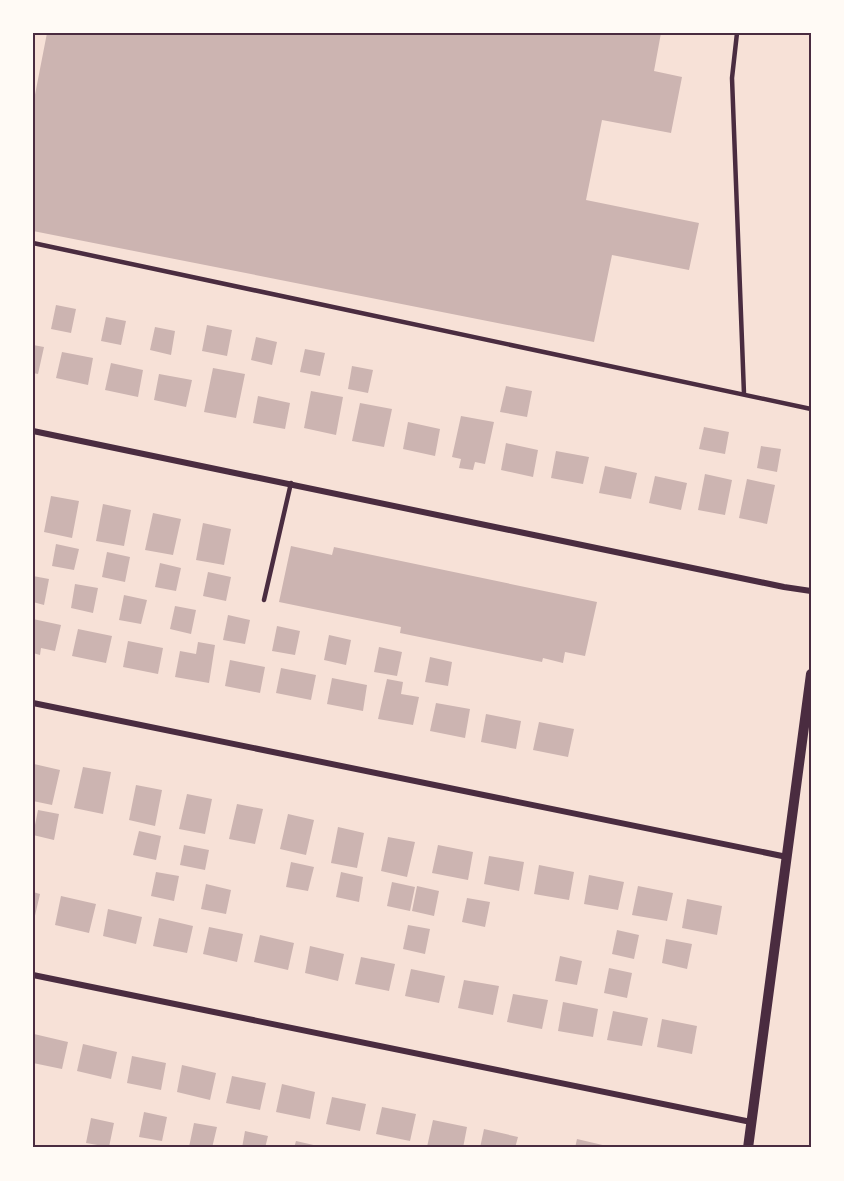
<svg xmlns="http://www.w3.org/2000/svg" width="844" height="1181" viewBox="0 0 844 1181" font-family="Montserrat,sans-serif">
<rect width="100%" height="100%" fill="#f7e1d7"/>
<!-- building -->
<path fill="#ccb4b1" d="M47,33H661L654,71L682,77L671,133L602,120L586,200L699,223L689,270L612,255L594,342L33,231V105Z
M56,305L76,309L71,333L51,329Z
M106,317L126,321L121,345L101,341Z
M207,325L232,330L227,356L202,351Z
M155,327L175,331L171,355L150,350Z
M256,337L277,342L272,365L251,360Z
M33,345L44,347L38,374L33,373Z
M305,349L325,353L320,376L300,372Z
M62,352L93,358L88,385L56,378Z
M111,363L143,370L138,397L105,390Z
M352,366L373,370L368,393L348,389Z
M213,368L245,374L236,418L204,412Z
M159,374L192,380L186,407L154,400Z
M506,386L532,391L527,417L500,412Z
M311,391L343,397L336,435L304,428Z
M258,396L290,403L285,429L253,423Z
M360,403L392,409L384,447L352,441Z
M461,416L494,422L485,464L475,462L473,470L459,468L461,459L452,457Z
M408,422L440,429L435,456L403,449Z
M704,427L729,432L725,454L699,449Z
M506,443L538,450L533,477L501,470Z
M761,446L781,449L777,472L757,468Z
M556,451L589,457L583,484L551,478Z
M605,466L637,473L631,499L599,493Z
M705,474L732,480L725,515L698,510Z
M655,476L687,483L681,510L649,503Z
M747,479L775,485L767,524L739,518Z
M51,496L79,501L72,538L44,532Z
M103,504L131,510L124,546L96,541Z
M153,513L181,519L173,555L145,550Z
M203,523L231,529L224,565L196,560Z
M56,544L79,549L74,570L52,566Z
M291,546L332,555L334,547L597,602L585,656L565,652L563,663L543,658L542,662L400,633L401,627L279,602Z
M107,552L130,557L125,582L102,577Z
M160,563L181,568L176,591L155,587Z
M208,572L231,577L226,601L203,596Z
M33,576L49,579L44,605L33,602Z
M75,584L98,588L93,613L71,608Z
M124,595L147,600L141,624L119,620Z
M175,606L196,610L191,634L170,629Z
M228,615L250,620L245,644L223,640Z
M33,619L61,625L55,651L41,648L40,655L33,653Z
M277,626L300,631L295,655L272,651Z
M78,629L112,636L106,663L72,656Z
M329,635L351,640L346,665L324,660Z
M128,641L163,648L158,674L123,667Z
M198,642L215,645L209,683L175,677L180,651L196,654Z
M379,647L402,652L397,676L374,672Z
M430,657L452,662L448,686L425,682Z
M230,660L265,667L260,693L225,686Z
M281,668L316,675L311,700L276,693Z
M332,678L367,685L363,711L327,704Z
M387,679L403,682L401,694L419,697L413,725L378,719Z
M436,703L470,709L465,738L430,731Z
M486,714L521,721L516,749L481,742Z
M539,722L574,729L568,757L533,750Z
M34,764L60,770L52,805L33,801Z
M83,767L111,772L103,814L74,808Z
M136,785L162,790L155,826L129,820Z
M187,794L212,799L205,834L179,829Z
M237,804L263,809L255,844L229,839Z
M38,810L59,814L54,840L33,835Z
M288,814L314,820L306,855L280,849Z
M338,827L364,833L357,868L331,863Z
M139,831L161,836L156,860L133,855Z
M388,837L415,842L407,877L381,871Z
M184,845L209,850L205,870L180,865Z
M438,845L473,852L468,880L432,873Z
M489,856L524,862L519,891L484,884Z
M291,862L314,867L308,891L286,887Z
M539,865L574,872L569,900L534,894Z
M156,872L179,876L174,901L151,896Z
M341,872L363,877L359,902L336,897Z
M589,875L624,882L618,910L584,904Z
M392,882L415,887L410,911L387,906Z
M206,884L231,890L226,914L201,909Z
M417,886L439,891L434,916L412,911Z
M638,886L673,893L667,921L632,915Z
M33,892L40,894L34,920H33Z
M61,896L96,904L89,933L55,925Z
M467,898L490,902L485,927L462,922Z
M687,899L722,906L717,935L682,928Z
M108,909L142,917L136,944L103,936Z
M159,918L193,926L187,953L153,946Z
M408,925L430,929L425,954L403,949Z
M209,927L243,934L237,962L203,954Z
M617,930L639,935L634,959L612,954Z
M260,935L294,943L288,970L254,962Z
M666,939L692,944L687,969L662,963Z
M310,946L344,954L338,981L305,973Z
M560,956L582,961L577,985L555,981Z
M361,957L395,964L389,991L355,984Z
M609,968L632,973L627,998L604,993Z
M411,969L445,976L439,1003L405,996Z
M464,980L499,986L493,1015L458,1008Z
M513,994L548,1000L542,1029L507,1022Z
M563,1002L598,1009L593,1037L558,1031Z
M613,1011L648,1018L642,1046L607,1040Z
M662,1019L697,1026L692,1054L657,1047Z
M34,1034L68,1042L62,1069L33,1063Z
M83,1044L117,1052L111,1079L77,1071Z
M132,1056L166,1063L161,1090L127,1083Z
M182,1065L216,1073L210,1100L177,1092Z
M232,1076L266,1083L260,1110L226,1103Z
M282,1084L315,1092L310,1119L276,1112Z
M332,1097L366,1104L360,1131L326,1124Z
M382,1107L416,1114L410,1141L376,1134Z
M144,1112L167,1117L162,1141L139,1137Z
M91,1118L114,1123L109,1147L86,1143Z
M433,1120L467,1127L463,1148L427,1147Z
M194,1123L217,1127L212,1148L189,1147Z
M484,1129L518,1137L515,1148H480Z
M245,1131L268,1136L265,1148H242Z
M577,1139L611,1147V1148H575Z
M296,1141L318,1146V1148H294Z"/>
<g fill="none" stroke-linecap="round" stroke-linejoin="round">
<!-- service -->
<path stroke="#4a2c40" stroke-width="4.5" d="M737,33L732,78L744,394
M33,243L811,409
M264,600L291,483"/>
<!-- minor -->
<path stroke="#4a2c40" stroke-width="6" d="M33,431L784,587L811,591
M33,703L787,857
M33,975L751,1122"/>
<!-- tertiary -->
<path stroke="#4a2c40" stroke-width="10" d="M748,1148L811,674"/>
</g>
<!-- border -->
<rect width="844" height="1181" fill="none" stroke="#fffaf5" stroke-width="69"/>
<rect x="34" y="34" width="776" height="1112" fill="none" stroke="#4a2c40" stroke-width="2"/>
</svg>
